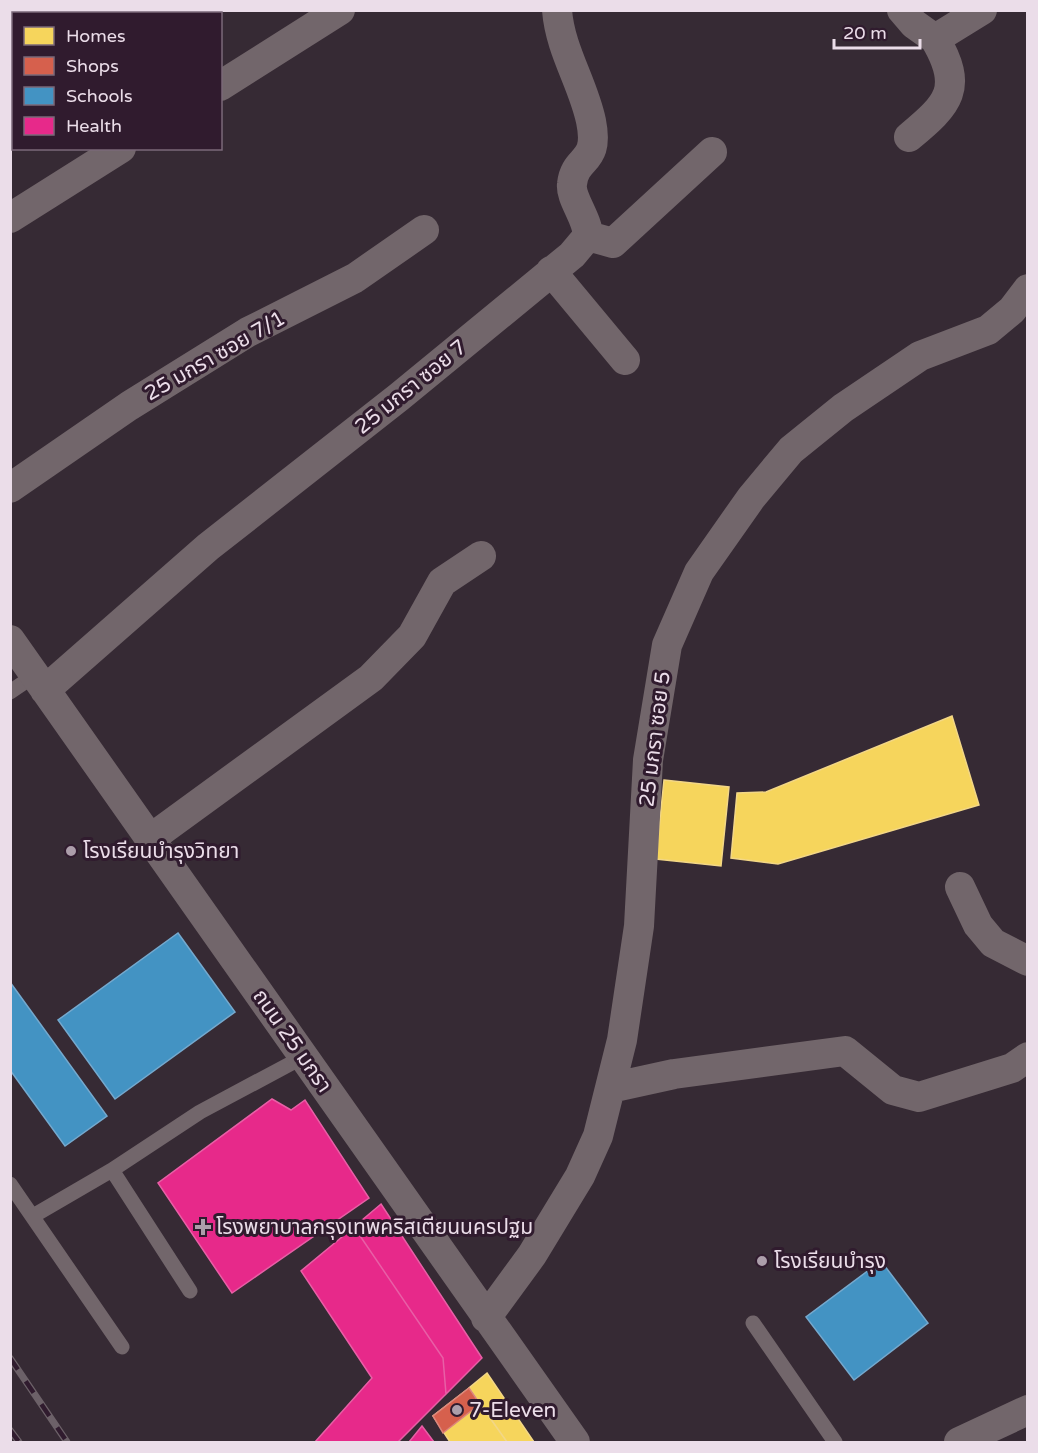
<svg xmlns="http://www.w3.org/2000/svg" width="1038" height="1453" viewBox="0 0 1038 1453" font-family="'Varela Round','Noto Sans Thai',sans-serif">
<rect width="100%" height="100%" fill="#362a34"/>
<!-- homes -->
<path fill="#f6d55c" stroke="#f3d786" stroke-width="1.5" d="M952,716L979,805L778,864L731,858L737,793L766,792Z
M664,780L729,787L721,866L656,859Z
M487,1373L534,1442H507L469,1388Z
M469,1388L480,1404L507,1442H450L433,1416Z"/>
<!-- shops -->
<path fill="#d6604d" stroke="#dc867c" stroke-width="1.5" d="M469,1388L480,1404L443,1433L433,1416Z"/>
<!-- schools -->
<path fill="#4393c3" stroke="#75a9ce" stroke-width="1.5" d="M178,933L235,1012L115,1099L58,1020Z
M10,982L107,1116L65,1146L10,1070Z
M881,1261L928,1323L854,1380L806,1317Z"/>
<!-- health -->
<path fill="#e7298a" stroke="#e85fa6" stroke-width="1.5" d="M272,1099L291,1110L305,1100L369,1198L232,1293L158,1183Z
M381,1204L482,1358L446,1394L443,1358L354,1227Z
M354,1227L443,1358L446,1394L398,1442H315L372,1378L301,1271Z
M422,1426L434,1442H409Z"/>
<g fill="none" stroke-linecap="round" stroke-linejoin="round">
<!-- lane -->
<path stroke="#72666b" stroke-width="15" d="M10,692L35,675
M10,1184L122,1347
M33,1216L112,1170
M190,1291L112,1170L200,1112L303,1057
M753,1323L835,1442"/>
<!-- street -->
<path stroke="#72666b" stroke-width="30" d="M902,10L914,24L935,39L982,10
M10,13L14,18
M220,86L340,10
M909,137C949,104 964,88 935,39
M10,218L121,148
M588,236L613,243L712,152
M551,271L625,360
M10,488L129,406L248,332L355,278L424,230
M10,640L575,1442
M45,690L208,547L399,397L572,255L588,236C588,219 570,198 572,184C575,155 600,165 591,121C583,83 560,50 557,10
M150,839L371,678L412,636L442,582L481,556
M960,887L978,925L993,943L1028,961
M610,1088L674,1074L845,1051L893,1090L919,1097L1012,1068L1028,1057
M486,1318L532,1255L580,1176L598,1136L622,1040L639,926L648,760L667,645L699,572L751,498L791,450L843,408L920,356L988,330L1012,310L1028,289
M959,1442L1028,1410"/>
<!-- rail casing -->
<g stroke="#6c6168" stroke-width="7">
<path id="rail" d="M10,1358L67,1442
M10,1430L19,1442"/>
</g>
<!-- rail -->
<use href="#rail" stroke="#301b2e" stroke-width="4.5" stroke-dasharray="14" stroke-linecap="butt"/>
</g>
<!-- markers -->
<g fill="#ac9eaa" stroke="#301b2e" stroke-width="2">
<circle cx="71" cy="851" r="6"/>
<path d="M200 1218h6v6h6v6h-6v6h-6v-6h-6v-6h6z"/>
<circle cx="762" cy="1261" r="6"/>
<circle cx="457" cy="1410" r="6"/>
</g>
<g text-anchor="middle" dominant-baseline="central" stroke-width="6" stroke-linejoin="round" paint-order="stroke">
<!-- street labels -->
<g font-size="21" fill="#ebdde9" stroke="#301b2e">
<text transform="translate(215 356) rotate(-30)">25 มกรา ซอย 7/1</text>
<text transform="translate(411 387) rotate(-39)">25 มกรา ซอย 7</text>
<text transform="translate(655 739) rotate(-83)">25 มกรา ซอย 5</text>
<text transform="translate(292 1041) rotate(55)">ถนน 25 มกรา</text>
</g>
<!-- poi labels -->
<g font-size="21" fill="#ebdde9" stroke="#301b2e" text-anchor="start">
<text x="83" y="851">โรงเรียนบำรุงวิทยา</text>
<text x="216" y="1227">โรงพยาบาลกรุงเทพคริสเตียนนครปฐม</text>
<text x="774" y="1261">โรงเรียนบำรุง</text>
<text x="469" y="1410">7-Eleven</text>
</g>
</g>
<!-- border -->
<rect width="1038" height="1453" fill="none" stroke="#ebdde9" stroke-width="24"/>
<!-- legend -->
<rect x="12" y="12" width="210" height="138" fill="#301b2e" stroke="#7b6979" stroke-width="1.5"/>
<rect x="24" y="27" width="30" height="18" fill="#f6d55c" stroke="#7b6979" stroke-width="1.5"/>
<text x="66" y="42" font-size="18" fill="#ebdde9">Homes</text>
<rect x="24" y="57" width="30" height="18" fill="#d6604d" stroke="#7b6979" stroke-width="1.5"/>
<text x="66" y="72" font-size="18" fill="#ebdde9">Shops</text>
<rect x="24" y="87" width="30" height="18" fill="#4393c3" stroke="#7b6979" stroke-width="1.5"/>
<text x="66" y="102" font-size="18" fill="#ebdde9">Schools</text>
<rect x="24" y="117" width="30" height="18" fill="#e7298a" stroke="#7b6979" stroke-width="1.5"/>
<text x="66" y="132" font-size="18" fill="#ebdde9">Health</text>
<!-- scale -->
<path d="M834 39v9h86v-9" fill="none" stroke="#ebdde9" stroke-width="3"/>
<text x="843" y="39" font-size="18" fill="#ebdde9" stroke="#301b2e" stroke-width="4.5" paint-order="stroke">20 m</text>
</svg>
